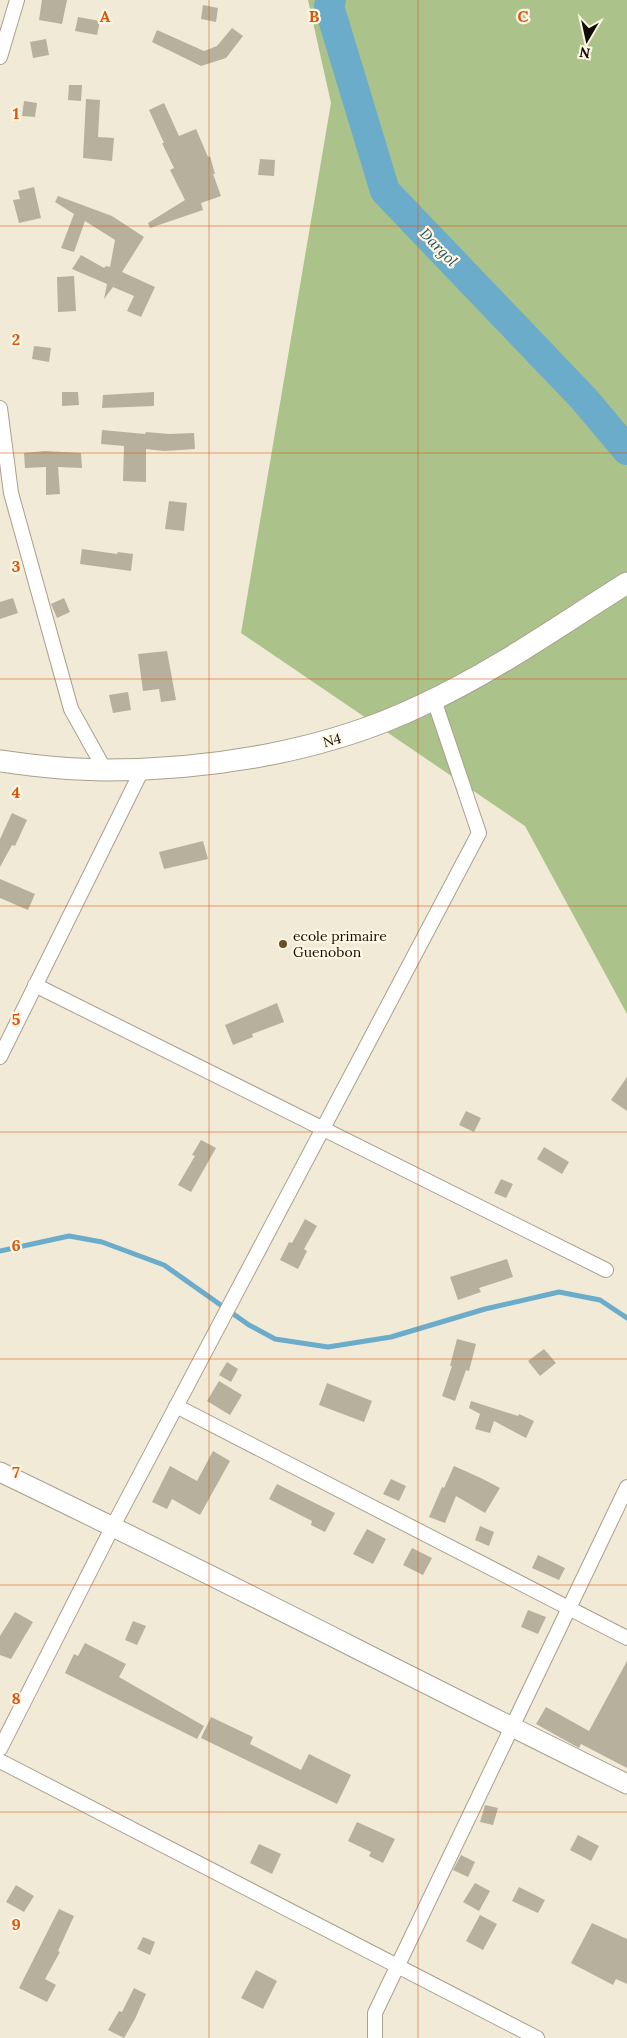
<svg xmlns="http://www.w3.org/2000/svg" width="627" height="2038" viewBox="0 0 627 2038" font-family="Lora,serif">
<rect width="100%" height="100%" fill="#f1ead6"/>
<!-- green -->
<path fill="#acc28b" d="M308,0H627V1014L525,826L241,633L331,103Z"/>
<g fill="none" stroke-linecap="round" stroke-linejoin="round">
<!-- stream -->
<path stroke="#6aacca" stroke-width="5" d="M0,1251L69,1236L102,1242L164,1265L249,1325L275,1339L328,1347L391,1337L485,1309L559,1292L600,1300L627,1318"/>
<!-- river -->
<path stroke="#6aacca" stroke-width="30" d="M331,0L329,6L385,191L584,399L627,450"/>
</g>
<!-- building -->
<path fill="#b7b09d" d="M42,0H67L62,24L39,20Z
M203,5L218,8L216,22L201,19Z
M78,17L100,21L97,35L75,31Z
M232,28L243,36L226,58L201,66L152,42L157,30L204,51L217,46Z
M46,39L49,55L33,58L30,42Z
M69,85H82L81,101L68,100Z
M86,99L100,100L98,137L114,138L112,161L83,158Z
M24,101L37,103L35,117L22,116Z
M164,103L179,136L196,129L208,157L210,156L215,174H213L221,196L201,203L203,210L150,228L148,223L185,200L170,170L174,168L162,143H164L149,110Z
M260,159L275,160L274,176L258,175Z
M34,187L41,218L19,223L13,200L20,199L18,191Z
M58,196L112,216L144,237L122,272L155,287L141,317L127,311L134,296L113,287L104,299L107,284L72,269L81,255L104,268L106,266L110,267L115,240L85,221L74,252L61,248L74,214L55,202Z
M74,276L76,311L58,312L57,277Z
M34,346L51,348L49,362L32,359Z
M62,392H78L79,405L62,406Z
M154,392V406L102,408L103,395Z
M102,430L145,434L146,432L169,434L194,433L195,449L164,451L146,449V482L123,481L124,446L101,444Z
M45,451L81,453L82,468L58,467L60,494L46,495V467L25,468L24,453Z
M169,501L187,503L184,531L165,529Z
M82,549L117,554L118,552L133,554L131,571L80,564Z
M13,598L18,613L0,619V602Z
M64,598L70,612L57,618L51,604Z
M167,651L176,700L161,702L159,689L143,691L138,654Z
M128,692L131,710L113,713L109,695Z
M12,813L27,820L15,846L12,845L0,867V839Z
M203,841L208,859L164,869L159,852Z
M0,879L35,894L28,910L0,898Z
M277,1003L284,1022L252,1034L253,1037L233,1045L225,1025Z
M627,1077V1111L611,1100Z
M466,1111L481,1118L474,1132L459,1125Z
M201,1140L216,1148L191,1192L178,1185L195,1156L192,1155Z
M544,1147L569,1162L562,1174L537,1159Z
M501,1179L513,1184L506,1198L494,1193Z
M305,1219L317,1226L304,1249L307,1251L298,1269L280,1260L289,1242L292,1243Z
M507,1259L513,1277L479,1288L481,1292L458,1300L450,1277Z
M457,1339L476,1344L469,1371L466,1370L455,1401L442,1396L452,1366H450Z
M544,1349L556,1363L540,1376L528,1361Z
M227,1362L238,1369L231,1382L219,1375Z
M219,1381L242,1395L230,1415L207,1401Z
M327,1383L372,1401L364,1422L319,1405Z
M471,1401L518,1416L519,1414L534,1421L526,1438L494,1421L490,1433L475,1429L480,1414L469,1408Z
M213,1451L230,1461L200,1515L172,1499L167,1509L152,1502L170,1466L197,1481Z
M454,1466L483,1479L500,1488L485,1513L456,1496L445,1523L429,1517L442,1487L444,1488Z
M391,1479L406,1486L399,1501L383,1494Z
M277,1484L335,1513L325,1532L311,1525L312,1521L269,1499Z
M480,1526L494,1532L489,1546L475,1540Z
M367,1529L386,1539L373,1564L353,1554Z
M412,1548L432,1558L423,1575L403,1565Z
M538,1555L565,1568L559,1580L532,1568Z
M528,1610L546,1617L538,1634L521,1627Z
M15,1612L33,1622L11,1659L0,1655V1636Z
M133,1621L146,1626L137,1645L125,1640Z
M85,1643L126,1664L119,1677L204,1726L197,1739L65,1673L74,1654L78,1656Z
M627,1661V1768L581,1744L579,1748L536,1724L546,1707L589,1731Z
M211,1717L253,1737L250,1744L301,1770L309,1754L351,1775L337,1804L201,1738Z
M485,1805L498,1808L493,1825L480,1822Z
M357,1822L395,1839L383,1863L369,1856L371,1852L348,1841Z
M578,1835L599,1846L591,1861L570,1850Z
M259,1844L281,1854L272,1874L250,1863Z
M461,1855L475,1862L468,1877L453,1870Z
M475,1883L490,1891L479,1911L463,1902Z
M16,1885L34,1896L24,1912L6,1902Z
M519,1887L545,1900L538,1913L512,1901Z
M59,1909L74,1916L58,1951L60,1952L45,1979L56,1985L47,2002L19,1988Z
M480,1915L497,1924L483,1950L466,1941Z
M592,1923L627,1939V1984L616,1979L613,1985L571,1963Z
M143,1937L155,1942L150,1955L137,1949Z
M256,1970L277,1981L263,2009L241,1998Z
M134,1988L146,1994L135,2019L124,2038L108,2030L119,2011L122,2012Z"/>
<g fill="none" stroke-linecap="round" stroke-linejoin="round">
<!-- minor casing -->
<g stroke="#a7a08d" stroke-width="16">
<path id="minor" d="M0,57L17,0
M0,408L11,493L71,709L105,770
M35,985L606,1270
M0,1057L143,768
M176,1406L627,1638
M0,1749L113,1526L479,833L434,700
M0,1761L537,2038
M375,2038V2013L627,1487"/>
</g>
<!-- secondary casing -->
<g stroke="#a7a08d" stroke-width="21">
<path id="secondary" d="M0,1472C211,1573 417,1681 627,1784"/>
</g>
<!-- primary casing -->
<g stroke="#a7a08d" stroke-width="23">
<path id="primary" d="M0,761C35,766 71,770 106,770C211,770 327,751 422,705C494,672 560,625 627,583"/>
</g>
<!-- minor -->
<use href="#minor" stroke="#fff" stroke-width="14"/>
<!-- secondary -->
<use href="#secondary" stroke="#fff" stroke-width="19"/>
<!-- primary -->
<use href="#primary" stroke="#fff" stroke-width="21"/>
</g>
<!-- grid -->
<path fill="none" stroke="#dd550c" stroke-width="1" stroke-opacity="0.55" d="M209,0V2038M418,0V2038M0,226H627M0,453H627M0,679H627M0,906H627M0,1132H627M0,1359H627M0,1585H627M0,1812H627"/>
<!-- markers -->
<circle fill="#6c4f23" stroke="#fff7e3" stroke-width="2" cx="283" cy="944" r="5"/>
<g text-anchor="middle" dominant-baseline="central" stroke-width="4.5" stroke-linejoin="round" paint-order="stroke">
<!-- street labels -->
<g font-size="14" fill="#0f0d06" stroke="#fff7e3">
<text transform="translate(332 740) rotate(-15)">N4</text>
</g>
<!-- poi labels -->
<g font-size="14" fill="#0f0d06" stroke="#fff7e3" text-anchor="start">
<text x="293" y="936">ecole primaire<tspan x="293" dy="16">Guenobon</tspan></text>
</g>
<!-- water labels -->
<g font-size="15" font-style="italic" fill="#1d5268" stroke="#fff7e3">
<text transform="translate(439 247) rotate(46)">Dargol</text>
</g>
</g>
<g font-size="16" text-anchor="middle" font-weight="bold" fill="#dd550c" stroke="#fff7e3" stroke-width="4.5" stroke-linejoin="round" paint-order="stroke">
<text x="105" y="22">A</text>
<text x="314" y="22">B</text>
<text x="523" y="22">C</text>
<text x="16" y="119">1</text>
<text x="16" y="345">2</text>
<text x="16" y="572">3</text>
<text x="16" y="798">4</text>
<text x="16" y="1025">5</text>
<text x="16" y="1251">6</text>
<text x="16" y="1478">7</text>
<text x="16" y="1704">8</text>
<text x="16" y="1930">9</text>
</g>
<!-- north arrow -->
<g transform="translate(587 40) rotate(189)" stroke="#fff7e3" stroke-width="4" paint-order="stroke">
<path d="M0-4L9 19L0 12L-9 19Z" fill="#0f0d06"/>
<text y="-8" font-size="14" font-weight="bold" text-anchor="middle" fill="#0f0d06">N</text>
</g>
</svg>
